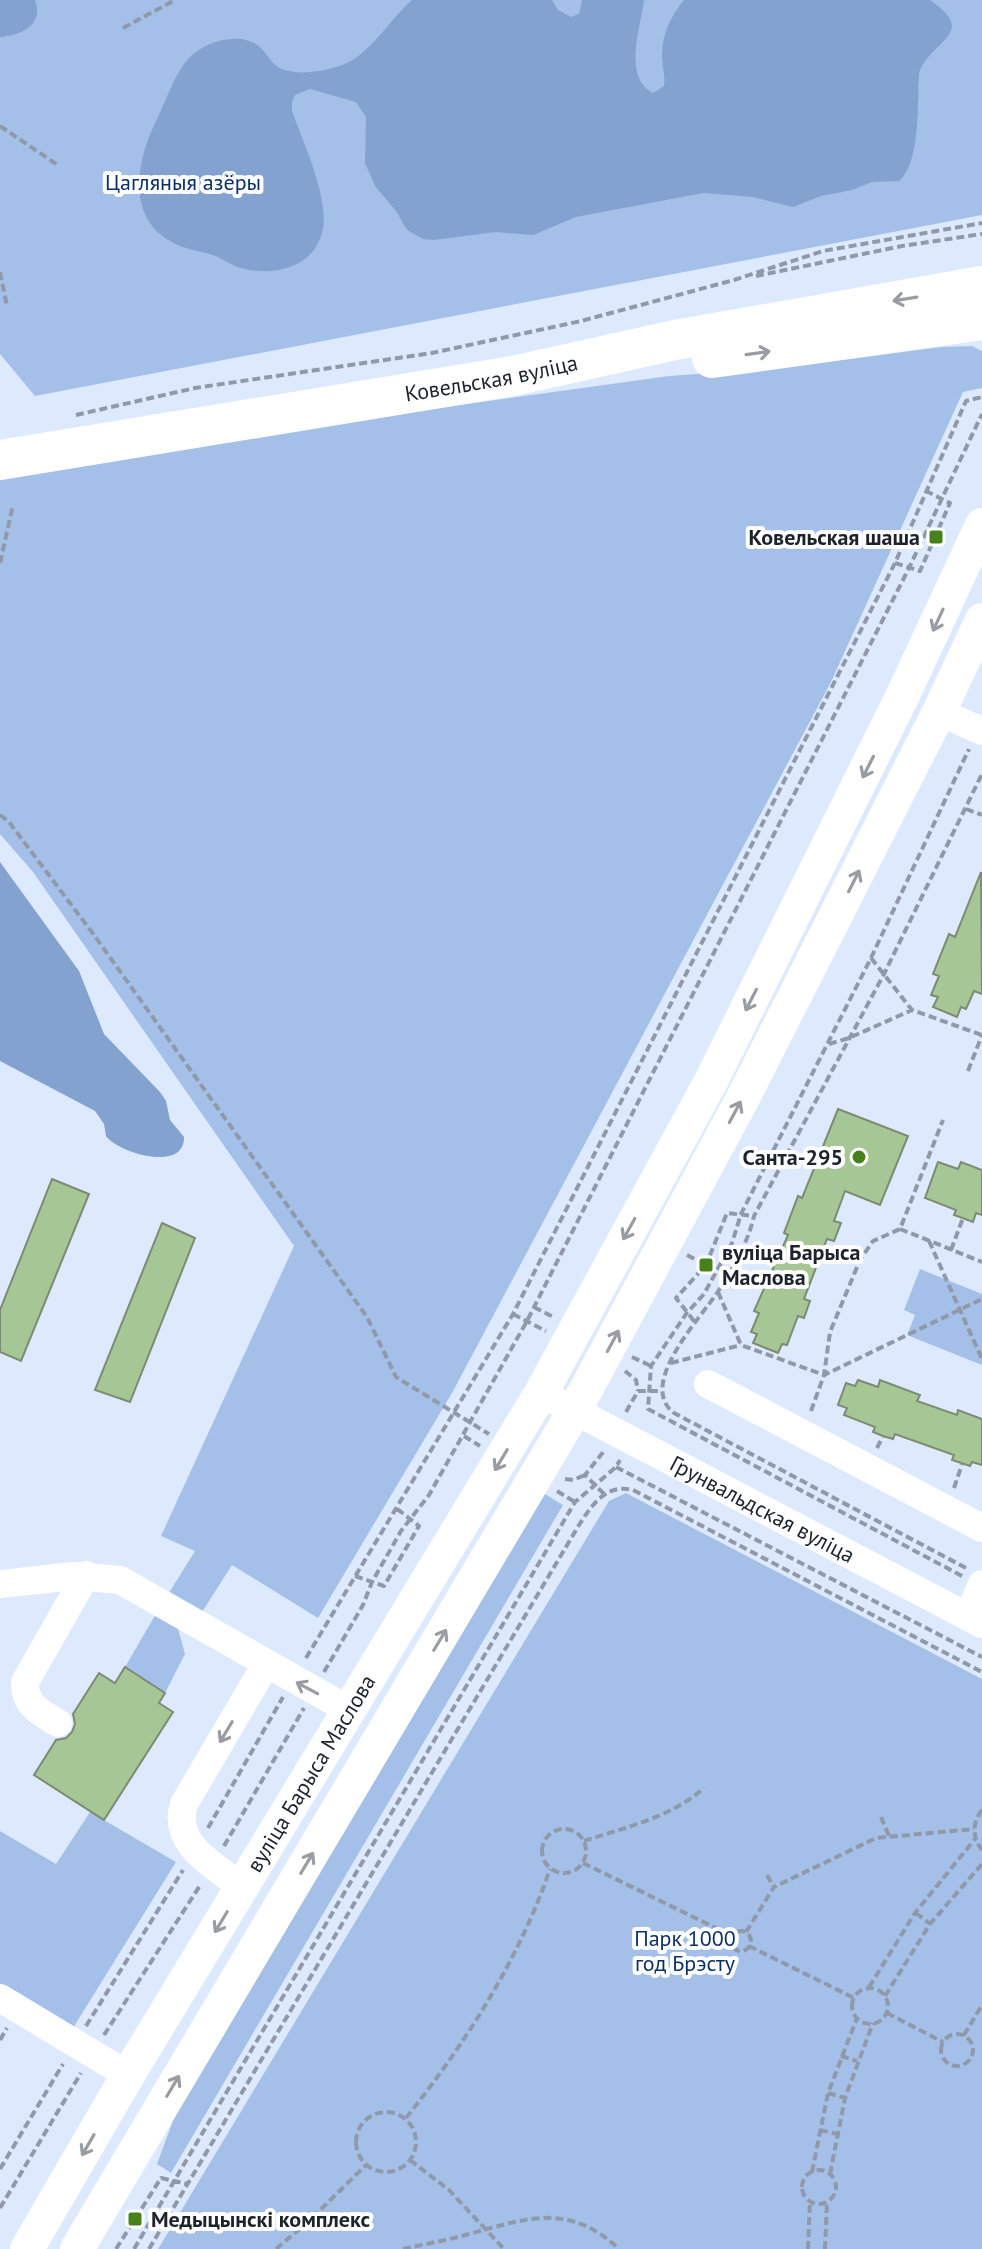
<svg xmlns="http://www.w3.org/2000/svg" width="982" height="2249" viewBox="0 0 982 2249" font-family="'PT Sans',sans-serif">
<rect width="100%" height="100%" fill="#ddeafe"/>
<!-- green -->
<path fill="#a4c0e9" d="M0,0H982V215L35,396L0,354Z
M972,346L982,351V388L963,392L831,682L452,1393L318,1618L232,1565L202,1612L167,1596L195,1551L161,1536L294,1246L33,872L0,834V477L424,410L669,376L782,368L941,347Z
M920,1269L982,1294V1365L907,1335L915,1315L904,1310Z
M626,1493L982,1679V2249H158L609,1501Z
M545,1494L563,1505L171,2173L157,2164L174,2118Z
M157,1612L177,1625L185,1654L165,1693L125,1667Z
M90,1812L176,1862L73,2028L0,1985V1831L56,1864Z"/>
<!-- water -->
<path fill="#84a2cf" d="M0,0H35C44,25 22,35 0,37Z
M412,0H552L558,10L571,17L579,14L582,0H644C641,27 622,77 653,93L664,86C665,78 664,74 663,67C659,41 668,20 684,0H930C980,34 930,40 919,73C917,102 921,162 899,181L872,182L852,190L821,196L793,207L753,197L703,193L576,217L533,235L496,232L434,240L423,239L407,230L396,211L375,186L365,163L366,117L356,102L310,89L295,95L292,102V111C303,142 331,201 322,233C312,270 270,277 237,267C228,263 220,257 210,254C196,250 182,249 170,241C124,215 138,155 158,117C167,98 175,73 189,58C205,41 242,30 261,48C268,55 272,65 282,69C299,76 325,71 342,65C369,56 390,19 412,0Z
M0,862L79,971L104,1034L160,1092L166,1101L170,1120L184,1137C185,1173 118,1153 106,1136L104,1124L95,1111L0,1061Z"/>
<!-- building -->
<path fill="#a6c695" stroke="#7c8b74" stroke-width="2" d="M981,872L982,994L974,991L966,1009L961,1007L957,1017L933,1007L938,997L931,995L939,976L933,974L949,934L955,937Z
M838,1109L908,1136L880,1205L845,1191L834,1221L841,1223L834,1241L827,1239L804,1299L810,1301L804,1318L798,1316L787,1345L782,1344L778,1353L753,1343L757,1334L751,1332L759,1313L754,1311L788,1235L784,1233L798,1196L802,1198Z
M938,1162L958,1169L961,1162L982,1170V1215L976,1213L973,1222L954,1215L956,1210L925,1198Z
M52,1179L89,1194L21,1361L0,1352V1310Z
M162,1223L195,1238L130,1402L95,1390Z
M858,1380L878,1387L880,1380L920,1395L917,1401L957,1415L958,1410L982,1419V1465L972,1462L970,1466L952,1460L954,1455L895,1434L893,1439L883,1436L873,1432L875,1427L844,1415L847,1408L838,1405L846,1383L855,1386Z
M125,1667L165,1693L159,1703L173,1712L104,1820L34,1775L56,1740L66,1738L72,1732L75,1724L73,1714L99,1673L115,1683Z"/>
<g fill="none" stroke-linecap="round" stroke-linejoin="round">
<!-- path -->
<path stroke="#8f99a9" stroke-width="4" stroke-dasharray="8 4" stroke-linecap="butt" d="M123,28L175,0
M0,126L59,166
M0,272L7,306
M756,276L902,246L982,234
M76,415L195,388L432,353L581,321L734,280L823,251L982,223
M0,563L13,505
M895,563L920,571L950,503L928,492
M966,809L982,815
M0,815L9,822L94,935L367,1317L396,1377L489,1434
M871,958L912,1010L982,1035
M829,1044L849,1038L912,1010
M968,1071L982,1035
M900,1229L982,1262
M929,1241L982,1359
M951,1250L963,1218
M687,1255L706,1265
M718,1292L741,1345L824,1375L982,1299
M534,1307L553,1317
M513,1314L546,1331
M694,1321L676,1298L706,1265L727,1213L754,1216
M632,1357L651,1366
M671,1363L741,1345
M625,1371L636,1380L638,1391
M811,1411L824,1375L830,1332L860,1260L873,1241L900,1229L943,1120
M626,1412L638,1391H661
M464,1436L480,1446
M877,1448L883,1436
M616,1467L982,1657
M565,1479L573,1480L585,1475
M954,1488L962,1464
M557,1491L575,1502
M604,1494L585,1475L604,1451
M966,1568L674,1413C636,1384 702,1317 719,1290C734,1267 748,1242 754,1216L884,974L982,774
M355,1576L384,1586L419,1526L396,1508
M962,1576L648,1409L651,1366L686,1314L704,1294L732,1243L741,1214L871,958L969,749
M306,1658L513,1314L895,563L966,401L982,397
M324,1672L363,1605L372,1582L401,1531L429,1495L527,1321L909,568L982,414
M982,1810C972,1823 972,1837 982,1850
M881,1817L889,1836
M208,1828L283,1697
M542 1851a22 22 0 1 1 44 0a22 22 0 1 1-44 0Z
M584,1841C626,1827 670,1818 704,1788
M224,1846L304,1708
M583,1863L732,1936
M767,1875L774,1887
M916,1913L930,1924
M731 1941a10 10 0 1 1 20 0a10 10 0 1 1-20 0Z
M746,1932L774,1887L876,1838L974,1829
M749,1946L854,1998
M869,1987L915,1913L975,1839
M852 2006a18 18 0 1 1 36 0a18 18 0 1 1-36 0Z
M885,1996L930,1924L982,1864
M887,2013L943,2042
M86,2026L183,1870
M941 2050a16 16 0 1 1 32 0a16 16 0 1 1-32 0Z
M104,2035L201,1884
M964,2035L982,2005
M0,2040L7,2028
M841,2056L857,2061
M828,2093L845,2098
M356 2142a30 30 0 1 1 60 0a30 30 0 1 1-60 0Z
M406,2118C465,2044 519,1960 550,1869
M820,2130L837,2134
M410,2160L449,2190L504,2249
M0,2169L63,2064
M802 2187a17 17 0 1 1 34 0a17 17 0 1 1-34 0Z
M812,2172L828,2093L857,2018
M830,2174L845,2098L873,2023
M0,2208L81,2073
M116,2249L161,2178L188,2184
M134,2249L575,1502L616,1467L620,1460
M149,2249L579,1525C592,1505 606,1483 633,1490L982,1672
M276,2249L309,2221L366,2165
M403,2249C425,2244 448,2240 469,2234C528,2218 569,2202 619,2249
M808,2249L810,2201
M825,2249L827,2202"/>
<!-- minor -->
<g stroke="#fff" stroke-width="28">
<path d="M939,712L982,731"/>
<path d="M708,1384L982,1528"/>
<path id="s1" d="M541,1393L982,1624"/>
<path d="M0,1584L73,1576L120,1580L349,1710"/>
<path d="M968,1617L982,1584"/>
<path d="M58,1723C41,1713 24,1705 25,1682L86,1575"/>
<path d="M242,1887C215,1866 171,1844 184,1804L266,1664"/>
<path d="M0,1998L128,2075"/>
</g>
<!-- major -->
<g stroke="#fff" stroke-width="34">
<path id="s2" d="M27,2249L128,2075L541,1393L710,1083L902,697L982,525"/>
<path d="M77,2249L575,1410L744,1096L939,712L982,620"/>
</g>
<!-- highway -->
<g stroke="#fff" stroke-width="40">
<path d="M712,358L982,320"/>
<path id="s3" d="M0,460L513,376L675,340L982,286"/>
</g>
</g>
<!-- one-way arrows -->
<defs><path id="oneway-shaft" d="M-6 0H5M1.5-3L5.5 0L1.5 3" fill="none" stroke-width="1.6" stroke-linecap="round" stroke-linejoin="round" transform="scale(2)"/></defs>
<g stroke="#999ca0">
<use href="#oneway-shaft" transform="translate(905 299) rotate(171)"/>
<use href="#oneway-shaft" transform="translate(758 353) rotate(-8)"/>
<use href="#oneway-shaft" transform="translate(938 620) rotate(115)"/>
<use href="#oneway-shaft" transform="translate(868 767) rotate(117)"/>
<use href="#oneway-shaft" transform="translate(854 881) rotate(-63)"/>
<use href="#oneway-shaft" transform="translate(751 1000) rotate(117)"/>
<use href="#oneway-shaft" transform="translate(735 1112) rotate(-62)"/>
<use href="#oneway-shaft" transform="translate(629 1229) rotate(119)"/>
<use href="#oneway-shaft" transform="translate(613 1341) rotate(-62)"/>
<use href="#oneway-shaft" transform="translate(501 1460) rotate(121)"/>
<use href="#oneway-shaft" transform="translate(440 1640) rotate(-59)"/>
<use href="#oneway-shaft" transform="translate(307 1688) rotate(-152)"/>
<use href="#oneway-shaft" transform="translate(226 1732) rotate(121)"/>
<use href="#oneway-shaft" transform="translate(307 1863) rotate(-59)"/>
<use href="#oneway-shaft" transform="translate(221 1922) rotate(121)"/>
<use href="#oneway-shaft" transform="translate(173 2086) rotate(-59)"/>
<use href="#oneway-shaft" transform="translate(88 2145) rotate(120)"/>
</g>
<!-- markers -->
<g fill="#47811b" stroke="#fff" stroke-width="3">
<rect x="928" y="529" width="16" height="16" rx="4"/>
<circle cx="859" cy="1157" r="8"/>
<rect x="698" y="1257" width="16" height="16" rx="4"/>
<rect x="127" y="2211" width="16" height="16" rx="4"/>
</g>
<g text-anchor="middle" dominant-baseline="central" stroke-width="8" stroke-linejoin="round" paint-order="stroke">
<!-- park labels -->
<g font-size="22" fill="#0b3067" stroke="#fff">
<text x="183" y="182">Цагляныя азёры</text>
<text x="685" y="1938">Парк 1000<tspan x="685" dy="25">год Брэсту</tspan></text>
</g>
<!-- street labels -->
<g font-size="22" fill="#1d232c" stroke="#fff">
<text stroke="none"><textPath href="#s3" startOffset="498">Ковельская вуліца</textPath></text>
<text stroke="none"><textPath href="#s1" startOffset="250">Грунвальдская вуліца</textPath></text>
<text stroke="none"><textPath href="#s2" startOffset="554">вуліца Барыса Маслова</textPath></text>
</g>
<!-- poi labels -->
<g font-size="22" font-weight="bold" fill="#1d232c" stroke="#fff" text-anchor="end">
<text x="920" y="537">Ковельская шаша</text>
<text x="843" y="1157">Санта-295</text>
<text x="722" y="1252" text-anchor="start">вуліца Барыса<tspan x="722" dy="25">Маслова</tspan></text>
<text x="151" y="2219" text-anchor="start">Медыцынскі комплекс</text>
</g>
</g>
</svg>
